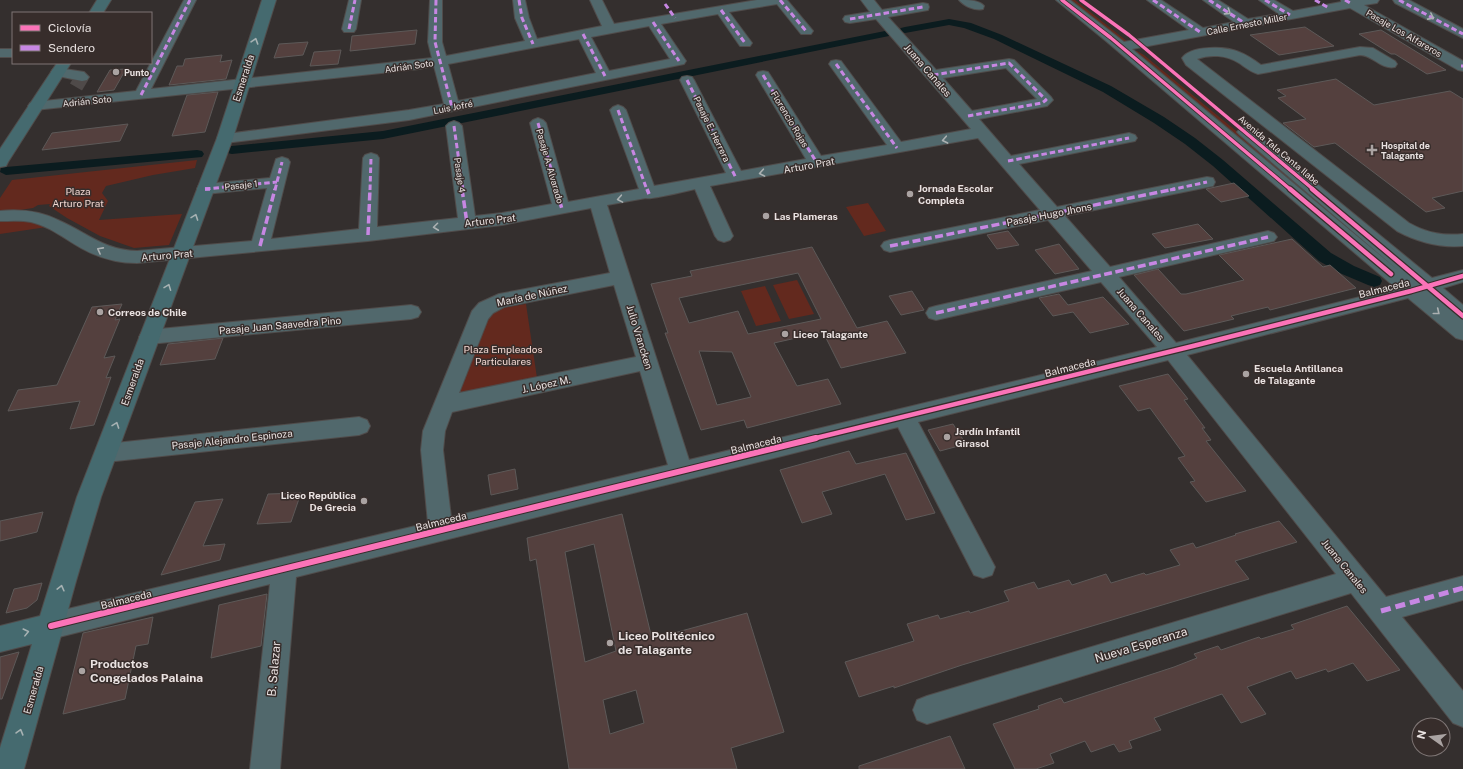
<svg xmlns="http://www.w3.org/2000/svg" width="1463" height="769" viewBox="0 0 1463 769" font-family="'Public Sans',sans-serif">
<rect width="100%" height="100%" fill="#342f2e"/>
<!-- green -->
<path fill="#63291e" d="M1068,0H1075L1128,42H1123Z
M1137,51L1144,55L1401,267L1391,270L1132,52Z
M197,160L195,168L153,175L106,186L102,193L108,201L99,220L182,214L169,245L134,248L100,236L67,218L49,206L50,204L38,205L33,208L0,213V198L12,180Z
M868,203L886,231L864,236L846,207Z
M30,220L47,227L0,234V221Z
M797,280L814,314L789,319L773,285Z
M765,286L781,321L756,326L741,291Z
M526,304L537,378L452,397L488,314L502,308Z"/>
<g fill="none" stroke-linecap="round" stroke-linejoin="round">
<!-- canal -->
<path fill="#0b1c1f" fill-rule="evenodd" d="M949,19L971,23L1002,35L1111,86L1164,117L1195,138L1223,160L1331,253L1354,266L1380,277L1382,281L1380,285L1374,287L1368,285L1342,274L1319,261L1213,166L1185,144L1154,123L1103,92L994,39L964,28L949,25L905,33L901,32L899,30L901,28L905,27Z
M885,31L889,32L891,34L889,36L383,139L232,154L227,153L225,150L227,147L232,146L383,131Z
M197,150L202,151L204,154L202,157L6,175L0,172L1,168L6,167Z"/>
</g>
<!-- building -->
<path fill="#54403e" stroke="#5d5958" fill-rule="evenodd" d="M1305,27L1334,46L1279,55L1250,35Z
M417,30L415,44L350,51L352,36Z
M1381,30L1446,70L1427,74L1395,54H1391L1359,34Z
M308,42L303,55L274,58L279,44Z
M341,50L338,64L310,66L314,52Z
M222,55L220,62L232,60L226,79L169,85L177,66H183L185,59Z
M126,69L114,90L97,92L110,70Z
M1336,79L1374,105L1450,91L1463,99V191L1432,198L1445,208L1426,212L1335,143L1314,147L1283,123L1306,119L1278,98L1286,96L1277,90Z
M218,92L205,132L172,136L187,95Z
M128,124L120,141L42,150L52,133Z
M1234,183L1249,196L1221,202L1206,189Z
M1198,224L1213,239L1165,248L1152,234Z
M1008,231L1019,245L997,249L987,235Z
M1292,239L1323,267L1330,265L1356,288L1270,310L1268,307L1231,316L1234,319L1184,331L1134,275L1158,269L1181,294H1186L1244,280L1219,255Z
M1059,244L1079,269L1055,274L1035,250Z
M812,247L857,328L887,321L906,353L841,368L823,332L774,343L797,386L828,379L841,404L747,428L744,420L701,430L665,333H668L651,284L692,276L690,271ZM798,273L821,319L748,334L738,311L689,323L679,298ZM699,351L732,352L751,397L717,405Z
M912,291L924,310L901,315L889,296Z
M1059,294L1068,305L1103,297L1129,324L1090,333L1073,312L1053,316L1039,298Z
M122,304L115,320L120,319L104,358L115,356L106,378L111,377L94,425L70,429L80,401L8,411L18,390L57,385L92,307Z
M223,338L215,359L160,365L168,344Z
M1168,374L1188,399L1184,400L1205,428H1202L1211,440L1206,441L1246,491L1206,502L1190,482L1195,481L1178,458L1185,456L1150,408L1138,411L1119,386Z
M953,424L966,444L940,451L928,430Z
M849,451L856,464L906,453L935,513L906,520L885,474L822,492L832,514L802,523L780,470Z
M515,469L518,489L491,495L488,475Z
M301,493L291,522L257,524L268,494Z
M223,499L203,546L225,544L220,560L161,575L195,502Z
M43,512L37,532L0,541V521Z
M622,514L652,639L747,613L784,732L731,748L737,769H569L536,559L530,561L527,538ZM594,544L616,651L585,662L565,552ZM636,690L644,723L610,734L603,700Z
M1279,521L1297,542L1235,561L1249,579L962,665L894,688V686L859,697L845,662L914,641L907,624L938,615L940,619L969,611L970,613L1009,601L1004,591L1034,582L1038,589L1069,580L1072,585L1106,574L1111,583L1144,573L1146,575L1180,565L1170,550L1193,543L1196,548L1236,535L1235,534Z
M42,583L37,600L27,608L6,613L14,589Z
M267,594L261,646L211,658L219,605Z
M1347,606L1400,670L1367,681L1353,663L1328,672L1326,669L1296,679L1291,671L1247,687L1266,714L1241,723L1222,694L1154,718L1161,730L1129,741L1132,748L1119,752L1114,744L1091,752L1085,741L1050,754L1054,763L1036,769H1015L993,724L1039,709L1038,706L1061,698L1064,703L1174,667L1197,658L1194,654L1218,646L1221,650L1259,637L1261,639L1294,629L1291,625Z
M153,617L148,644L136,646L125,699L63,714L83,633Z
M19,652L2,699H0V657Z
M950,736L965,769H859V766Z"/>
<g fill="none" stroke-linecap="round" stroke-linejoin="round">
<!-- minor-tunnel -->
<path stroke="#4f4a49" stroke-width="14" stroke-dasharray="14 8" stroke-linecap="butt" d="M76,87L82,77"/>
<!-- minor casing -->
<g stroke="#504c4b" stroke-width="2">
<path id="minor" d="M184,0H196L151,89L432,58L428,42L430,0H442V42L446,56L525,41L515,18L513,0H525L529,18L537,39L602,26L590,0H602L614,24L757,0H787L813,31L811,34H801L777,4L729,12L752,43L750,46H740L718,14L661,24L686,61L684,64L409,120L225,143L219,141L217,138L219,135L409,110L444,104L434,66L419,69L35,110L30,109L28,106L30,103L35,102L136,91ZM649,26L670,59L609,71L591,37ZM579,39L596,73L458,101L448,64Z
M349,0H361L356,29L354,32H344L342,29Z
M861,0H874L882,10L923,3L928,4L929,7L928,10L888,17L936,70L1009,59L1014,60L1051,97L1053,100L1047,106L979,119L1011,156L1129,133L1135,135L1137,138L1135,141L1019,164L1057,207L1207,177L1213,178L1215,182L1213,186L1065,216L1110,267L1268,231L1274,233L1277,237L1274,241L1119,277L1176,343L1396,288L1106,41L1056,0H1070L1124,42L1189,30L1147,0H1161L1203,28L1234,22L1203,0H1218L1248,19L1279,14L1259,0H1274L1293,11L1341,2V0H1379L1377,3L1364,5L1463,61V71L1458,70L1350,8L1132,49L1399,271L1240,135L1237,132L1240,129L1245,127L1250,129L1432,278L1463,270V282L1443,288L1463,305V340L1456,338L1408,298L1187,355L1386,597L1463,576V600L1402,617L1463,691V727L1453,723L1351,593L927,724L917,720L913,710L917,700L927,696L1336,574L1168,360L918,422L995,567L992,575L983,578L974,575L898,427L296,577L280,769H250L270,584L51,639L42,635L38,626L42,617L51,613L428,523L421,450L423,431L472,311L479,303L499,294L610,273L591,208L502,225L368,241L137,263C117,263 99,258 81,248C65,239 49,226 31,222C21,220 10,221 0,221V211C21,209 41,211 60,221C89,234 104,250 137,251L252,241L267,188L205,194L199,193L197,189L199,185L205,184L270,178L276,159L282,157L288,159L290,162L271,239L359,229L363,158L365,155L371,153L377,155L379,158L377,227L458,218L446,126L449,123L454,121L459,123L462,126L475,216L502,213L552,204L530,123L533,120L538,118L543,120L546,123L568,202L639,189L610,110L613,107L618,105L623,107L626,110L654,186L726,173L680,80L682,77L687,76L692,77L694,80L741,171L806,159L756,75L758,72L763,71L768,72L770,75L821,156L887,145L829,64L831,61L836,60L841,61L901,142L971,129L876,19L850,23L845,22L843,19L845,16L870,12ZM1006,68L1037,99L972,111L943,78ZM978,138L1040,210L890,240L884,242L881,246L884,250L890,252L1048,220L1092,271L936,306L929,308L926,313L929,318L936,320L1101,282L1157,347L689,460L607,205L646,198C650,200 686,191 695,189L715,236L718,240L724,242L730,240L733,236L710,186ZM614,285L636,357L459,393L488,319L493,313L504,307ZM640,371L668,465L451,517L443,450L445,431L452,412Z
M959,0C968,0 979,0 984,6L983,9C975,11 964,6 959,0Z
M1393,0H1409L1463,29V38L1395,3Z
M1360,47L1373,48L1395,61L1397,64L1395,67C1381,70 1373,55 1360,55L1258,74C1251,72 1245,67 1239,63C1227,55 1210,54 1197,59L1409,223C1427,233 1443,236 1463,234V246C1439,248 1418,242 1397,231L1186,65L1182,58C1191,45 1226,46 1239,52C1247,55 1254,60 1261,65Z
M0,49H13V57H0Z
M58,68L84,72L89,77L87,80L82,81L53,75L51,72L53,69Z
M411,305L418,307L421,312L418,317L411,319L149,344L142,342L139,337L142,332L149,330Z
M359,417L367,420L370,426L367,432L359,435L106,462L98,460L95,453L98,446L106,444Z"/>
</g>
<!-- major casing -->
<g stroke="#504c4b" stroke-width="2">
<path id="major" d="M97,0H111L103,13H89Z
M262,0H276L233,138L101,497L76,581L24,769H0V748L32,644L0,652V626L40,616L77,497L217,138Z
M57,63H71L8,162L6,166L0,167V149Z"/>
</g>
<!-- minor -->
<use href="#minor" fill="#51686c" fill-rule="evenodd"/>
<!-- major -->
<use href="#major" fill="#456a6f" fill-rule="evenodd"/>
<!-- quiet-far2 -->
<path stroke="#c787e3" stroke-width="3" stroke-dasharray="5.5 3" stroke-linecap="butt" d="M436,0L435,42L452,107
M519,0L522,18L533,44
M780,0L806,31
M1153,0L1200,32
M1209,0L1246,24
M1265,0L1290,15
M1315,0L1329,8
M1345,0L1352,4
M1399,0L1463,34
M665,4L675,18
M721,10L745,43
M850,19L923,7
M653,22L679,61
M349,29L355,0
M583,34L605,76
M836,64L897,148
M1461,66H1463
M763,75L817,163
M933,75L1009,63L1046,100L1042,103L968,116
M687,80L736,178
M141,95L190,0
M618,110L647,190
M538,123L557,190
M454,126L463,190
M1008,161L1129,138
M205,189L277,182
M275,190L282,162
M370,190L371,158
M1170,190L1207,182"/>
<!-- quiet-far1 -->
<path stroke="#c787e3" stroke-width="3.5" stroke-dasharray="8 3.5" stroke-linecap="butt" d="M205,189H210
M462,189L467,223
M556,189L562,209
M647,189L649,194
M368,235L370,189
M260,246L275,189
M890,246L1175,189
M936,313L1268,237"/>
<!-- quiet -->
<path stroke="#c787e3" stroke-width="5" stroke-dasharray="10 5" stroke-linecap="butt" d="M1381,611L1463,588"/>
<!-- cycleway-far2 casing -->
<g stroke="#372d2b" stroke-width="5">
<path id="cycleway-far2" d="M1062,0L1111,38L1291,190
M1081,0L1129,35L1314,190"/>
</g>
<!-- cycleway-far1 casing -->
<g stroke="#372d2b" stroke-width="7">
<path id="cycleway-far1" d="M1290,189L1391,274
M1312,189L1463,316
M812,439L1193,346L1411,291L1463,276"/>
</g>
<!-- cycleway casing -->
<g stroke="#372d2b" stroke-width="8">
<path id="cycleway" d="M51,626L816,438"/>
</g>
<!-- cycleway-far2 -->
<use href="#cycleway-far2" stroke="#fb73b8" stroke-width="3.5"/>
<!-- cycleway-far1 -->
<use href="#cycleway-far1" stroke="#fb73b8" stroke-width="4.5"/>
<!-- cycleway -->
<use href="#cycleway" stroke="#fb73b8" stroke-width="6"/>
</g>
<!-- one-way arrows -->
<defs><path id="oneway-chevron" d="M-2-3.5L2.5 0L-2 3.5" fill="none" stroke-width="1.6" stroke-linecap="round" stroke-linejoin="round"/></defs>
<g stroke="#acb1b2">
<use href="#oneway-chevron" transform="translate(1228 12) rotate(33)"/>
<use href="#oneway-chevron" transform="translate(1431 17) rotate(28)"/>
<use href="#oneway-chevron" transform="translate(945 140) rotate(169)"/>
<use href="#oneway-chevron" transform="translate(762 173) rotate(170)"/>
<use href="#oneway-chevron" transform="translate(620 199) rotate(170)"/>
<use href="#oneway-chevron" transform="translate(436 227) rotate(173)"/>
<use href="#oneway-chevron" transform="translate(100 250) rotate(-152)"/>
<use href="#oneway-chevron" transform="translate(1437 312) rotate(39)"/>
</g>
<g stroke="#a7b2b3">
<use href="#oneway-chevron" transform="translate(255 41) rotate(-72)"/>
<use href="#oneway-chevron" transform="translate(195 217) rotate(-70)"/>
<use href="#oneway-chevron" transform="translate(168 287) rotate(-69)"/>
<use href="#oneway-chevron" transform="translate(116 425) rotate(-70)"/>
<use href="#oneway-chevron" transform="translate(61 588) rotate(-76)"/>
<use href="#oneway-chevron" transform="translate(26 632) rotate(-14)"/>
<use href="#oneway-chevron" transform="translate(20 732) rotate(-74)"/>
</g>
<!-- markers -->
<g fill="#aaa3a2" stroke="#372d2b" stroke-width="1.5">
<circle cx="116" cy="72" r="4"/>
<path d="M1370 144h4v4h4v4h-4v4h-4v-4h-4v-4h4z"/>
<circle cx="910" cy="194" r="4"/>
<circle cx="766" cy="216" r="4"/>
<circle cx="100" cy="312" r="4"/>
<circle cx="785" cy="334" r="4"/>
<circle cx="1246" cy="374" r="4"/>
<circle cx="947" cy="437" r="4"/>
<circle cx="364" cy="501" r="4"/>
<circle cx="610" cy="643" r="4"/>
<circle cx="82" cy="671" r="4"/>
</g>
<g text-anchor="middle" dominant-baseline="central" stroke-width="3" stroke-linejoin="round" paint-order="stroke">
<!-- far-street labels -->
<g font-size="9" fill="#e9e2e1" stroke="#372d2b">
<text transform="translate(1247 24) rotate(-11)">Calle Ernesto Miller</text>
<text transform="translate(1404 33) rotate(30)">Pasaje Los Alfareros</text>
<text transform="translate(409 66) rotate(-8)">Adrián Soto</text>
<text transform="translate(87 101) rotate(-6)">Adrián Soto</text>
<text transform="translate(453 107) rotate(-11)">Luis Jofré</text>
<text transform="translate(790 119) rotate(59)">Florencio Rojas</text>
<text transform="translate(712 129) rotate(64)">Pasaje E. Herrera</text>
<text transform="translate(1279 150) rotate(40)">Avenida Tala Canta Ilabe</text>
<text transform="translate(550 166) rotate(74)">Pasaje A. Alvarado</text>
<text transform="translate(460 175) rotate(82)">Pasaje 4</text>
<text transform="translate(241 185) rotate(-6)">Pasaje 1</text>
</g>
<!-- far-poi labels -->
<g font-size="9" font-weight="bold" fill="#e9e2e1" stroke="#372d2b" text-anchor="start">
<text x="124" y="72">Punto</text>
<text x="1381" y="145">Hospital de<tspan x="1381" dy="10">Talagante</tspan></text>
</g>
<!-- street labels -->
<g font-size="10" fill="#e9e2e1" stroke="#372d2b">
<text transform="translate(928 70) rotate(49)">Juana Canales</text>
<text transform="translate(243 78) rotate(-72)">Esmeralda</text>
<text transform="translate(809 165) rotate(-10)">Arturo Prat</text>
<text transform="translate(1049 214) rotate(-11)">Pasaje Hugo Jhons</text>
<text transform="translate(490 220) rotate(-7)">Arturo Prat</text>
<text transform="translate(167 255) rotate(-5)">Arturo Prat</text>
<text transform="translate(1384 288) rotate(-14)">Balmaceda</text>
<text transform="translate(532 295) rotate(-12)">María de Núñez</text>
<text transform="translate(1141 314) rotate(49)">Juana Canales</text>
<text transform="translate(280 325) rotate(-5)">Pasaje Juan Saavedra Pino</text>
<text transform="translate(640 337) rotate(73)">Julio Vrancken</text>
<text transform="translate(1070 367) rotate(-14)">Balmaceda</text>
<text transform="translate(132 382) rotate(-70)">Esmeralda</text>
<text transform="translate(546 384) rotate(-12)">J. López M.</text>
<text transform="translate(232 439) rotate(-6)">Pasaje Alejandro Espinoza</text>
<text transform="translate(756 444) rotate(-14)">Balmaceda</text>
<text transform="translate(441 521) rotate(-14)">Balmaceda</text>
<text transform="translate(1345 566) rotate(51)">Juana Canales</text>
<text transform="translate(126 599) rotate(-14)">Balmaceda</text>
<text transform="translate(33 690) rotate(-74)">Esmeralda</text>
</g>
<!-- poi labels -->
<g font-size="10" font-weight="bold" fill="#e9e2e1" stroke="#372d2b" text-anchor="start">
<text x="918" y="188">Jornada Escolar<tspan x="918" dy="12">Completa</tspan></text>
<text x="774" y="216">Las Plameras</text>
<text x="108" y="312">Correos de Chile</text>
<text x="793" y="334">Liceo Talagante</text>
<text x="1254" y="368">Escuela Antillanca<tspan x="1254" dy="12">de Talagante</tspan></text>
<text x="955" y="431">Jardín Infantil<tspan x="955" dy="12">Girasol</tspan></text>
<text x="356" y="495" text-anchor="end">Liceo República<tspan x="356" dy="12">De Grecia</tspan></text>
</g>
<!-- park labels -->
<g font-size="10" fill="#f2d7d1" stroke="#372d2b">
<text x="78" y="191">Plaza<tspan x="78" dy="12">Arturo Prat</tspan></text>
<text x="503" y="349">Plaza Empleados<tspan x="503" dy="12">Particulares</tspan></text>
</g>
<!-- near-poi labels -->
<g font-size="12" font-weight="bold" fill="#e9e2e1" stroke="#372d2b" text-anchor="start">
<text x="618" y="636">Liceo Politécnico<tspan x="618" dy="14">de Talagante</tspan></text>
<text x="90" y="664">Productos<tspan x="90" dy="14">Congelados Palaina</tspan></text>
</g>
<!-- near-street labels -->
<g font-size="12" fill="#e9e2e1" stroke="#372d2b">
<text transform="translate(1141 645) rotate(-17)">Nueva Esperanza</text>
<text transform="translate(274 669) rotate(-85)">B. Salazar</text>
</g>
</g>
<!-- legend -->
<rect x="12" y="12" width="140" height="52" fill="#372d2b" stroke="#7e7574"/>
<rect x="20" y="25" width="20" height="6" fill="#fb73b8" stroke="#7e7574"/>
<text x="48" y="32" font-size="12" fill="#e9e2e1">Ciclovía</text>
<rect x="20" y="45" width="20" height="6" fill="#c787e3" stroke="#7e7574"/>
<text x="48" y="52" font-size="12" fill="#e9e2e1">Sendero</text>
<!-- north arrow -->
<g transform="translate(1431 737) rotate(284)"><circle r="19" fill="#372d2b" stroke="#7e7574"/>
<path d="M0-3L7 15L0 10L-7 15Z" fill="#aaa3a2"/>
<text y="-6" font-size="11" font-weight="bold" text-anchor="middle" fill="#e9e2e1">N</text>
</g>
</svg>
